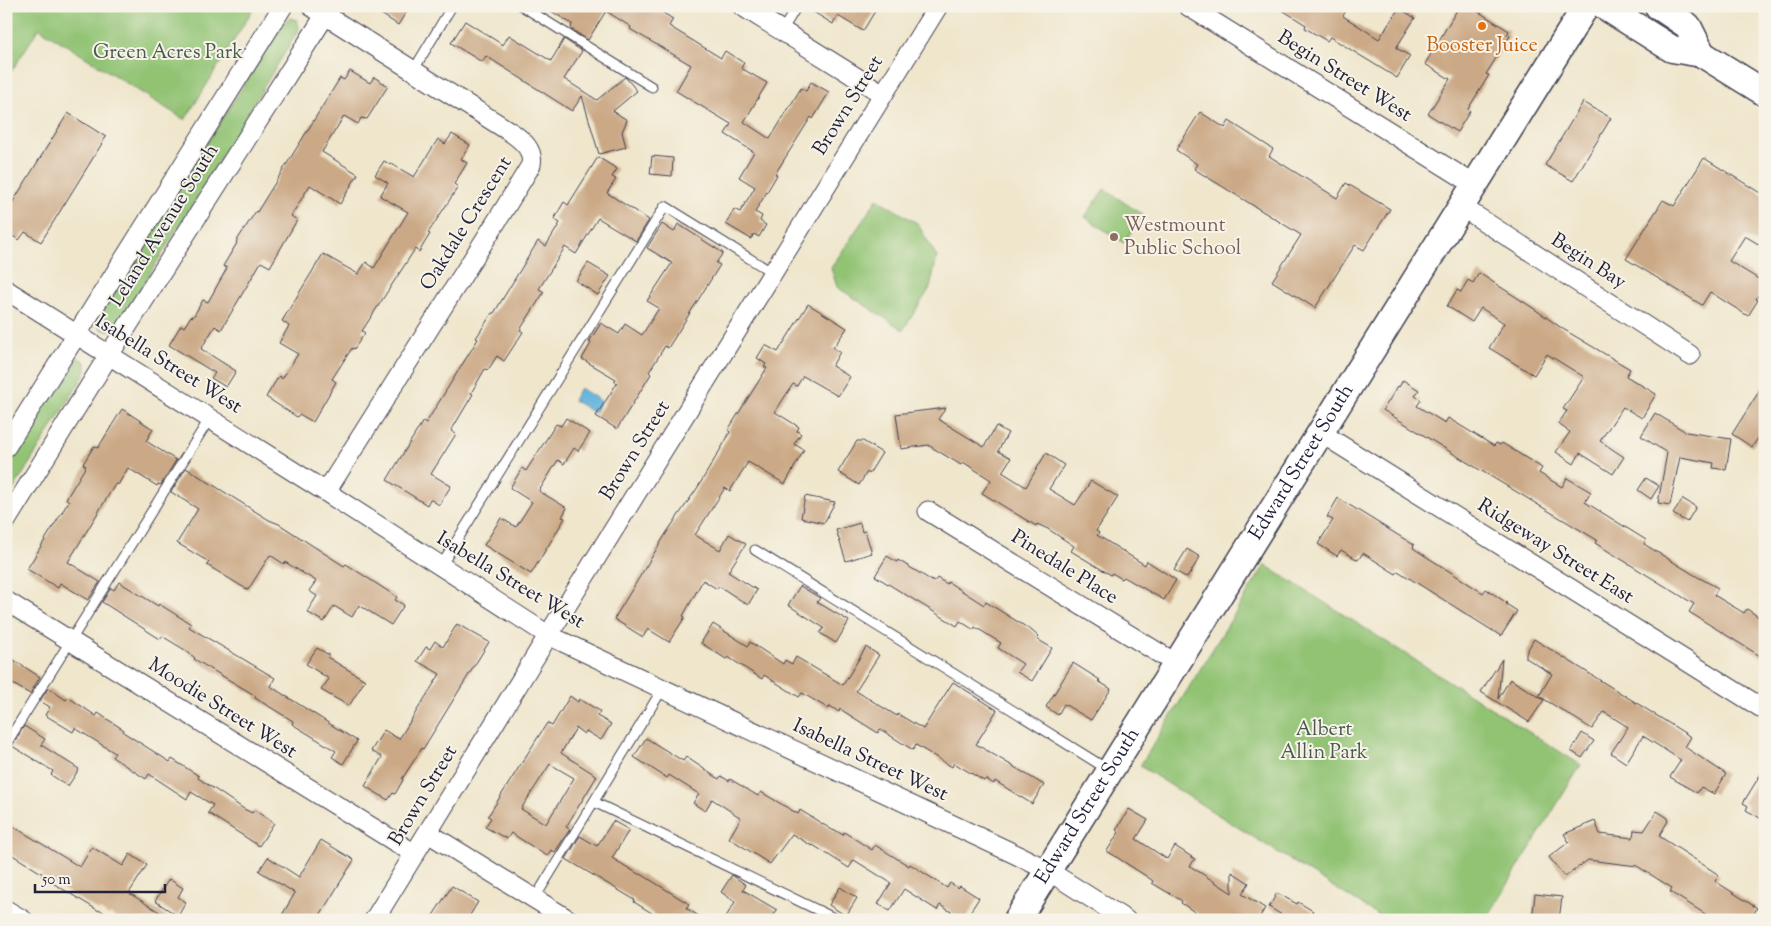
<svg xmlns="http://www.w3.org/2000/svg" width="1771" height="926" viewBox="0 0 1771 926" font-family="'Sorts Mill Goudy',serif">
<rect width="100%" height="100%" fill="#f7f3e8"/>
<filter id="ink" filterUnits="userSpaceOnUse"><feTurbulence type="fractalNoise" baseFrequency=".02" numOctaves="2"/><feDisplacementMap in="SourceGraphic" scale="10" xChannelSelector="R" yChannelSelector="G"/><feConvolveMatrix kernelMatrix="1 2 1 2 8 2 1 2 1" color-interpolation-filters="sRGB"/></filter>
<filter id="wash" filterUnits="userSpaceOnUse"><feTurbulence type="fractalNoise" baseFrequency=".0096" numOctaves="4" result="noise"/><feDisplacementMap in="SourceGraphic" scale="20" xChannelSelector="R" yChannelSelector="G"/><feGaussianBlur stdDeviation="1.12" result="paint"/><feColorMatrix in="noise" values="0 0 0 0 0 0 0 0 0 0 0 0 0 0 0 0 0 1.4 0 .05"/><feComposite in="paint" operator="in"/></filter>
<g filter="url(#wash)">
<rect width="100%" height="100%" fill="#efe6cc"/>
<!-- green -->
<path fill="#91c373" stroke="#5a7257" d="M6,6H255L185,120L39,28L6,80Z
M290,18L297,20L299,27L298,31L118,326C107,335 96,331 97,316L284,22Z
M1104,189L1143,215L1124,243L1085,217Z
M877,199L917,223L937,257L930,288L903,330L837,287L831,268Z
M77,358L83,360C87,365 87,368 85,374L6,501V464L69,363Z
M1265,565L1581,765L1486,920H1386L1140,766Z"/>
<!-- water -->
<path fill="#62b3dd" stroke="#426a8c" d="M580,388L601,401L594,413L573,400Z"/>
<g id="blocks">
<!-- building -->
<path fill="#cba986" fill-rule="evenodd" d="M369,6H410L398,25Z
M543,6H652L673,19L669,26L721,58L725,51L744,63L741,68L767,83L744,122L770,139L801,88L806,91L811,82L829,92L813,119L811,117L775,174L777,175L755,212L762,216L760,221L766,225L759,237L754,234L751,239L726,224L734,209L740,212L755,187L739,177L754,152L725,134L731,124L676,91L691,65L630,29L631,27L606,11L588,40L571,29L572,24Z
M804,6H878L863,31L838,16L833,24Z
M1276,6H1348L1343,16L1379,39L1399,8L1415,18L1396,48L1410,56L1397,78L1330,37L1327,41L1305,28L1306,25Z
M1471,7L1509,31L1507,35L1510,36L1486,74L1489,75L1468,109L1470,111L1457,132L1428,114L1450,79L1425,64L1457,10Z
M465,21L503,45L509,35L551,61L564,39L582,51L564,79L597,100L625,77L627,79L637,91L613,111L627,120L622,132L626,147L599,154L582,96L572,111L486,56L482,62L451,43Z
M350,71L370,83L374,77L388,86L367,119L361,118L358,124L344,116L322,152L358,174L340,204L310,185L291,216L297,220L270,267L261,262L221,330L215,326L201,349L236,371L226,387L211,378L215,373L169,345L181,325L184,327L191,316L193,317L203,300L208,302L227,268L223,266L237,243L236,242L256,211L257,212L340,78L344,80Z
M1583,102L1611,118L1573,181L1545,165Z
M1200,112L1225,128L1229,121L1273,149L1269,156L1337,198L1346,183L1390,209L1364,250L1355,245L1315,308L1272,281L1301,235L1194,169L1197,164L1176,150Z
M68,113L106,137L41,242L25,232L19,240L6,232V213Z
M452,134L470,145L461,159L467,163L454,184L458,187L428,233L430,234L419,252L415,249L362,331L365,333L354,349L352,348L332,379L336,382L313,422L299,414L297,417L266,397L279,376L282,379L298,354L279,343L289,326L282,321L323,254L358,274L366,262L374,268L408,212L380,196L388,183L375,175L384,161L389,164L390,163L414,177L438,139L445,144Z
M652,156L673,158L672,176L650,174Z
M598,157L617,169L612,177L616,179L607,193L649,220L636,241L598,218L576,254L565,247L539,289L544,292L520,330L523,332L504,361L497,356L488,370L485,369L471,393L473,394L451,431L456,434L431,474L451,486L439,505L430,499L427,505L387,480L423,421L426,423L478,339L476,338L492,313H494L538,241L546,246L560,223L554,219L564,202L568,205Z
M1704,158L1765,196V248L1745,236L1729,261L1765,283L1756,299L1758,300L1748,316L1710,292L1702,305L1626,259L1663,200L1674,206Z
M662,224L674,232L678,224L723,253L716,263L720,265L668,348L665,346L649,372L651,374L617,429L596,416L617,383L614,381L616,379L582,359L591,343L589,342L601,323L619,334L625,324L642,335L659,308L647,301L672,263L647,248Z
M588,263L610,276L598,295L576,281Z
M1479,273L1533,308L1563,329L1630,369L1626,376L1656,394L1642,418L1623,407L1600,441L1624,457L1613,474L1580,453L1574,464L1556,452L1570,432L1558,424L1567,411L1563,409L1584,377L1547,354L1534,375L1489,348L1504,323L1481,308L1472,322L1447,306L1457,290L1461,292L1468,280L1473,283Z
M808,304L847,328L833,348L840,352L832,366L850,377L838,396L803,376L797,386L793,384L775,412L799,427L797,431L801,434L794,444L804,450L785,484L748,462L730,491L725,488L695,535L720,550L729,534L746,544L728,572L757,590L748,605L719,586L717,589L703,580L683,616L685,617L669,642L648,629L643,637L614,619L667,532L698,487L726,440L730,432L728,430L767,368L764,367L766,364L757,358L765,345L778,352Z
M1403,380L1419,390L1415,396L1421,400L1417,406L1445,423L1448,418L1494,446L1496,443L1500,445L1502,443L1542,468L1539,473L1562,487L1567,478L1591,492L1585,502L1646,540L1644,544L1696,576L1718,588L1714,595L1744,613L1747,609L1765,621V659L1689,612L1694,604L1595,543L1597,540L1465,461L1383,410L1398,386L1399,387Z
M1765,382V428L1752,447L1732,434Z
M946,408L938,419L984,447L996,426L1008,433L998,451L1011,458L1002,472L1026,487L1046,453L1064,465L1049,489L1075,505L1091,481L1118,497L1096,531L1099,533L1097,535L1145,565L1147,561L1176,580L1164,600L1124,577L1122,579L1112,573L1111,575L1071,551L1074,546L1048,529L1037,524L1036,526L982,493L991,480L963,462L961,465L928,445L901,449L896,414Z
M122,409L153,429L146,441L176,460L175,462L161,485L158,484L157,486L128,468L118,485L116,483L68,562L100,582L88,600L60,583L58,588L27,569L69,501L66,499L86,466L83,464L94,446L98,448Z
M1655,413L1686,432L1731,439L1726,470L1713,468L1714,463L1680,457L1670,505L1658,503L1667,453L1641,436Z
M566,418L590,433L578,451L574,448L564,464L558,460L539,491L567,508L562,517L565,518L531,574L484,545L501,518L516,527L532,502L510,488L522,468L526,471L556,424L561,426Z
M857,441H863L882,453L869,474L867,472L859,485L838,472Z
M186,468L269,520L279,524L344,566L346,564L397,597L395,600L404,605L391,625L359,605L352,617L334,606L324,622L307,612L317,596L309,591L316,581L285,562L284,564L270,555L248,590L207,565L209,562L177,543L198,509L171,492Z
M1646,478L1659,486L1651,499L1638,490Z
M805,496L835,502L824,523L801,518Z
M1338,498L1414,545L1413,548L1483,593L1486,589L1507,603L1506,604L1517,611L1501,636L1398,571L1396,574L1363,553L1358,560L1341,550L1337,556L1318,544L1333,520L1327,517Z
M1683,499L1696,507L1687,522L1673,514Z
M860,523L862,532L865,531L872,553L846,561L836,530Z
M1187,549L1200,557L1187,578L1174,570Z
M887,556L897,562L898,560L934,582L937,578L947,584L948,582L984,605L986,602L1031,630L1039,637L1037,639L1052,648L1032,681L1017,672L1023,664L998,648L1001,643L975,627L974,630L960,621L957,626L875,576Z
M119,582L158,606L159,604L191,624L189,627L275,678L270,686L357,741L343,764L332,757L336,751L292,724L293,721L255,698L256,696L194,659L195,658L185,650L162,636L160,639L102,602L111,588L114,590Z
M800,586L820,598L817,602L849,621L836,643L820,633L824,628L788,605Z
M457,624L489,642L423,749L422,748L402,779L403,780L395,794L393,793L388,800L365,786L382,757L371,751L384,730L399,739L440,674L417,661L426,647L430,649L435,641L443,647Z
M713,624L748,646L750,642L783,664L785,660L792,664L796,657L843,685L866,647L879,655L856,691L897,716L898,714L923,729L953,682L997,710L976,744L1044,785L1032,804L995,781L994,784L986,779L984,781L954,763L952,767L916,745L913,750L880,729L878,733L840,709L839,712L830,706L829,709L802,693L799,697L764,675L762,679L728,657L726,659L701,643Z
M1534,639L1691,737L1685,747L1726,774L1714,794L1701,787L1697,793L1670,777L1681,760L1643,736L1626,763L1611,753L1628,727L1604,712L1592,729L1539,696L1552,674L1526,658V653Z
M317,648L329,655L327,657L365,680L349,706L321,690L329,679L306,664Z
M6,655L40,677L30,694L6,680Z
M1502,659L1498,699L1510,679L1544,700L1529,722L1481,692Z
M1073,663L1100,680L1098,681L1111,689L1091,720L1064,704L1058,715L1046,707Z
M48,688L66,700L68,697L96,716L98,713L124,730L123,732L170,762L172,759L199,776L198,778L244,809L252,813L254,810L274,823L259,846L208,813L213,805L191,792L187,799L149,774L146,779L112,757L115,753L75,728L73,732L45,715L50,707L40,701Z
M570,696L578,702L579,699L600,711L597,716L611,724L601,740L586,731L584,734L576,728L561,753L597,776L566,827L570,829L555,852L551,850L547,856L511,833L507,839L485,827L491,818L488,816L547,723L552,726ZM550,764L574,778L546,824L521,809Z
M24,726L45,739L41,745L79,769L68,786L51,775L53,771L12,746Z
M1582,733L1594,741L1582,758L1571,751Z
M646,738L683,761L686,757L719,779L721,776L729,781L730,779L758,796L761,792L798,814L800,810L834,831L835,830L843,835L844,832L872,850L875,845L909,866L910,864L947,888L950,883L958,888L960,886L979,898L965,920H964L940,905L937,910L904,889L890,911L878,904L891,883L854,860L849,868L813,845L812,846L792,834L770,864L729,838L741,818L712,799L705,811L693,803L699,794L669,775L667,778L634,757Z
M1765,767V821L1746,810L1748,806L1743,803Z
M1129,809L1148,820L1136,839L1167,859L1175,846L1195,859L1190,866L1232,893V872L1249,883L1242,894L1265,908L1258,920H1207L1181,903L1182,901L1152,883L1153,881L1146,876L1107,851L1119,832L1116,830Z
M1657,811L1668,818L1667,820L1668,821L1659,836L1719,875L1715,881L1757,908L1750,920H1715L1670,892L1672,888L1637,866L1588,860L1565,877L1549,857L1569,842L1564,834L1595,821L1600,834L1633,838L1634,830L1644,831Z
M613,821L629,830L612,858L640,875L641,874L689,904L686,908L705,920H663L634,902L635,900L566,859L580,836L597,846Z
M6,822L80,867L92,847L123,866L130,854L147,865L129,893L172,920H119L110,914L109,916L100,910L99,911L41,876L43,874L6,851Z
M321,840L354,860L317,920H279L295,893L259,871L268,857L299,877Z
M732,875L746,885L743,890L777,910L771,920H724L735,902L721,892Z
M169,879L183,888L178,897L186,902L178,916L155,901Z
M452,886L478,902L467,920H430Z
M840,887L857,898L846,916L829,905Z
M1277,893L1297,904L1298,902L1313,911L1308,920H1290L1269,907Z
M1535,894L1562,897L1559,920H1532Z"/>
</g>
</g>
<g filter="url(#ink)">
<use href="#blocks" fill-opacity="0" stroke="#413f51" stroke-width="1"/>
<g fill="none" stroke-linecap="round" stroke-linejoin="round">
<!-- lane casing -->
<g stroke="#413f51" stroke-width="11">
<path id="lane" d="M522,6L652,87
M782,31L797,6
M413,71L452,6
M755,550L1107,769
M441,566L665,206L773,273
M6,744L210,418
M594,802L838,920
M535,898L663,688"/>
</g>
<!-- street casing -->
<g stroke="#413f51" stroke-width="21">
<path id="street" d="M311,6L512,133C523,141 534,150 531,165L505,208L326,492
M742,6L883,94
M1188,6L1475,185
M1462,207L1690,355
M6,290L326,492L548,635L1019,856L1047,870L1126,920
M1321,433L1765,710
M6,447L283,6
M928,511L1175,663
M6,521L109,355L331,6
M6,601L415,854
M428,833L569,920
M6,910L23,920
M374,920L562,613L938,6"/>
</g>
<!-- secondary casing -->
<g stroke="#413f51" stroke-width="29">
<g id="secondary">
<path d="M1604,6L1672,49L1702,54L1765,93"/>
<path d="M1658,6L1688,26L1702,54"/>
<path id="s1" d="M1017,920L1586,6"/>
</g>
</g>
<!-- lane -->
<use href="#lane" stroke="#fff" stroke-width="9"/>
<!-- street -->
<use href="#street" stroke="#fff" stroke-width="19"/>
<!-- secondary -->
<use href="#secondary" stroke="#fff" stroke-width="26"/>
</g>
</g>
<!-- markers -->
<circle fill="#e8710a" stroke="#f7f3e8" stroke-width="2" cx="1482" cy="26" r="5"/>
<circle fill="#8d6e63" stroke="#f7f3e8" stroke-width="2" cx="1114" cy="237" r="5"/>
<g text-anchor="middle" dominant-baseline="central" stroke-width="4" stroke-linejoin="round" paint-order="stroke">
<!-- food labels -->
<g font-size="20" fill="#c56008" stroke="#f7f3e8">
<text x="1482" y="46">Booster Juice</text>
</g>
<!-- park labels -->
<g font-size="20" fill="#495a4f" stroke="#f7f3e8">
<text x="168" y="53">Green Acres Park</text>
<text x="1324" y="730">Albert<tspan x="1324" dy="23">Allin Park</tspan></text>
</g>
<!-- street labels -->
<g font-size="20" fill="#22223b" stroke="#f7f3e8">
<text transform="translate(1344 77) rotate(32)">Begin Street West</text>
<text transform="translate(849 106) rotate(-58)">Brown Street</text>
<text transform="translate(467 224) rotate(-58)">Oakdale Crescent</text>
<text transform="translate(165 226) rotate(-58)">Leland Avenue South</text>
<text transform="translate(1588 262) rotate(33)">Begin Bay</text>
<text transform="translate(168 365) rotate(32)">Isabella Street West</text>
<text transform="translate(636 451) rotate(-58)">Brown Street</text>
<text stroke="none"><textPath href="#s1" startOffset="539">Edward Street South</textPath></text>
<text transform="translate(1555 552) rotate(32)">Ridgeway Street East</text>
<text transform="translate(1064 568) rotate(32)">Pinedale Place</text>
<text transform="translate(510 581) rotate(31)">Isabella Street West</text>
<text transform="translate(222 709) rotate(32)">Moodie Street West</text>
<text transform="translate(870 761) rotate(25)">Isabella Street West</text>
<text transform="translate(424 796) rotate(-59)">Brown Street</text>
<text stroke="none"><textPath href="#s1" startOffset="134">Edward Street South</textPath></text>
</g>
<!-- education labels -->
<g font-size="20" fill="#785e54" stroke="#f7f3e8" text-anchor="start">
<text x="1124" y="226">Westmount<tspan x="1124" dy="23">Public School</tspan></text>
</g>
</g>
<!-- margin -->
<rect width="1771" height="926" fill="none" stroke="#f7f3e8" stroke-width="25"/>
<!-- scale -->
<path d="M35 884v8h130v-8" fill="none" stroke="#22223b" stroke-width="2.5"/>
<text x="42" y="884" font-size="15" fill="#22223b" stroke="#f7f3e8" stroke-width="4" paint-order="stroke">50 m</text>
</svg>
